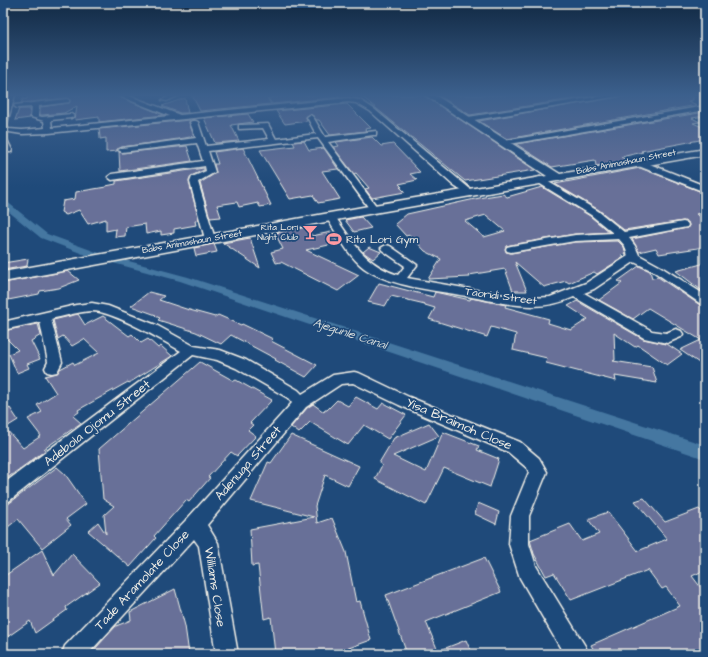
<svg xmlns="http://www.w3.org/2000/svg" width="708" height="657" viewBox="0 0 708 657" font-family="'Architects Daughter',sans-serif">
<rect width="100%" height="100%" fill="#1f4a7a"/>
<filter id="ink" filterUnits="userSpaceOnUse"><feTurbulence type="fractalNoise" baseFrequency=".025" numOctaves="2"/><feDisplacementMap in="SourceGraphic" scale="8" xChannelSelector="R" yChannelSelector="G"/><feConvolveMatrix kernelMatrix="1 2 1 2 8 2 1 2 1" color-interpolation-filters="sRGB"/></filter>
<g filter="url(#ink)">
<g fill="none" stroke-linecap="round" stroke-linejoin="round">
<!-- canal -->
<path fill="#4477a1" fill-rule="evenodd" d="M3,95H6V96L3,98Z
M3,200L6,201L47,234L99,253L188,277L705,445V459L180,281L91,257L41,238L3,207Z"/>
</g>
<!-- building -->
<path fill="#677098" stroke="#f4f1e8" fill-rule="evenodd" d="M28,95H114L164,115L99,122V117L75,120L77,106L64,113L42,115H40V107L69,103L70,100L67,98L21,103L23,99H27Z
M192,95H265L271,104L200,111Z
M291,95H339L340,97L272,104L268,98Z
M360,95H424L535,170L465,181Z
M438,95H597L470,115Z
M626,95H693V100L688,101L697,105L507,139L479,121Z
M185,98L188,113H180L162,106Z
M347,104L371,128L365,129L366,131L330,135L319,120H316L311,114L306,117L307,121L285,124L276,111Z
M19,109H30V118L15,120Z
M705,112V116L692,118L700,122L693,123L705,128V139L641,151L643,152L621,157L628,161L596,166L595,160L552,167L516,144Z
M248,114L253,122L231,125L239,141L215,143L204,118Z
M190,120L189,123L194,136L185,138L122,147L117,149V151L106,152V138L100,139V137L99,129Z
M372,137L381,146L393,144L420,172L410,174L417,180L399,184L402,187H400L405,192L372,198L365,189L369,188L356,173L354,174L333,147L339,146L336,142Z
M304,141L309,150L324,148L338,169L322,171L340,199L318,203L313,195L290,199L260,150L295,146L293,142Z
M187,146L192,161L120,171L119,152L122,153Z
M243,148L271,205L260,207L258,203L239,207L237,202L217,205L221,217L210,218L200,183L216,173L214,164H218L214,152Z
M204,168V170L191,176L189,181L199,220L195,221L196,225L174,229V233L161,235V231L146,234L145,224L126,227L125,236L115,237L116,229L106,231V219L88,224L79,210L66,215L61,212L63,201L75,199L76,192L106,187V186L116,184V181Z
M640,168L705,193V212L696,214L705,219V245L698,248L659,254L656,248L639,252L632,239L687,228L689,226L688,222L683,221L624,230L599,210L555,184Z
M542,187L590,216L609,232L575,234L511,245L506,246V252L511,253L575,242L618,241L624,247L626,254L621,255L624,257L597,274L594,272L569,283L566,281L544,287L515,262L527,291H513L505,269L469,275L470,277L428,279L441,259L425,251L410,235L406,236L395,224L407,214L484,197L503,194L507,197ZM486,215L505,231L484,237L465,221Z
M361,217L371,228L354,232L345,220Z
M307,227L312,236L331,232L338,243L306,250L359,275L338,291L281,262L276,263L271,252L283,249L275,233Z
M250,238L260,268L223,243Z
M214,244L217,252L196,256L194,248Z
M369,247L381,252L373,259L363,252Z
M28,259L27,266L3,270V263Z
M705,263V293L676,271Z
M639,266L650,271L652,278L658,277L700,305L705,306V367L680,350L701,340L648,308L633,319L599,300L622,283L618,281Z
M68,271L79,280L59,288L40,291L39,294L3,301V283Z
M379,283L433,297L435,292L470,300L471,298L506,305L505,307L549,319L548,323L571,330L588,319L568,306L577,301L643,339L667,344L682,354L667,365L638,345L635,347L614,333L615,360L613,361L652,367L657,383L615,376L616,381L546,363L547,358L513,350L516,334L491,327L487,337L429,319L435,308L425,305V304L391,296L385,306L368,302Z
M149,292L164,296L159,300L186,309L215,317L218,315L241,325L242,324L273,339L271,341L317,365L306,377L275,360L276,359L231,335L221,344L196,332L158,320L160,318L155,316L156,315L131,306Z
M78,314L85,325L103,316L129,336L132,334L141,343L148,339L158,348L161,346L172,356L129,383L128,382L78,410L79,412L73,416L81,423L44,449L46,450L3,481V412L10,408L18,420L5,428L23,448L41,436L28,419L42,412L37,405L56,393L45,376L57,373L60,369L73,362L75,365L99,353L84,339L72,346L63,336L58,339L53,320Z
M38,324L41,335L31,341L40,359L27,364L29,368L17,373L9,354L18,350L3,335V331Z
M200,362L234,381L236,380L272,400L250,423L253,425L248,430L256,436L237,456L231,452L208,477L210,478L189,502L186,500L154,536L156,538L130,567L88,531L98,522L106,534L104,515L114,506L103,499L99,449Z
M356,397L378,409L383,403L406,415L388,439L364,425L348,445L310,422L299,433L291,427L307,408L313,404L324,412L325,410H327L337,400L348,406Z
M429,423L439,436L393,456L426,472L443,432L479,446L477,450L499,459L490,487L444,468L426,505L375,479L382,465L379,463L394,438Z
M291,435L359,466L348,486L325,475L315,506L317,523L332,518L346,552L356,602L360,601L371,640L332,654H275L271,617L264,619L258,565L252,566L250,529L314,517L251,501L268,462L271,463Z
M57,467L65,474L86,504L66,519L71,525L42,548L18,519L3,531V508Z
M644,498L665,522L699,509L705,515V570L692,576L705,593V654H596L591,645L680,606L666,587L662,589L648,570L571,600L554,573L546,576L534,554L530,540L570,524L582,541L599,534L588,519L608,512L638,551L667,539L635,501Z
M478,503L499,512L496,524L475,514Z
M42,550L54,575L72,554L100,583L66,607L67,610L35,633L30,621L3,640V577Z
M484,558L501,592L426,622L438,651L466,640L472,654H407L386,595Z
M175,589L185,626L189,654H95V649L116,626L131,620L130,612Z"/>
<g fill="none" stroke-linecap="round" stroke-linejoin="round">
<!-- minor casing -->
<g stroke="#f4f1e8" stroke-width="3">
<path id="minor" d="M9,95H15L7,123L3,125V112Z
M117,95H127L180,115L348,98L360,100L374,109L475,193L470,196L454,186L370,111L356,103L348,102L49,133L22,134L3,131V126L9,129L22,130L45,128L44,121L31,117L32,107L17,108L14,106L15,105L67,99L69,100V102L39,106L38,116L42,117L71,114L74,116L71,118L51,120L52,128L170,116Z
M171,95H180L167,101L162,100Z
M608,95H625L468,121L465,119L468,117Z
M705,106V110L504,145L500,143L504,141Z
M310,115L313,117L325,137L376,131V135H373L328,142L377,207L379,209L377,211H371L318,138L208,151L215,172L198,182L215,239L210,242L205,239L190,182L192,177L206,171L205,166L112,180L108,177L112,174L203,161L197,143L122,152L118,150L122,148L196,138L190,122L192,121H196L198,122L206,146L269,139L263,128L239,129V125H242L268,124L276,139L316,134L307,117Z
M3,138H6L12,150L11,152H8L4,150Z
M636,161H642L705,186V192L636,165L635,163Z
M540,177L598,211L624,232L683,222L687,223L688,225L687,227L629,238L635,246L639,255L661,267L705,295V305L701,304L653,271L634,262L594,289L584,293L652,331L666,333L676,329L681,331L683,334L681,337L667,343L644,338L574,297C561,303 547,306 533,306C511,306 488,300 466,296C434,290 391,287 364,268C348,256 337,233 326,217L328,215H334C353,242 364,264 398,275L405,266L382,250L381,248L386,245L390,246L417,265L407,278L504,295L531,298L550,297L586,283L628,256L625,246L619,239L575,241L511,252L507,251L506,249L507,247L511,246L575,235L613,233L591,215L537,182L536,180L537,178Z
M92,303L108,306L156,325L194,346L220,350L246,360L298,390L302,394L333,375L354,372L359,373L409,397L520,442L539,458L547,472L529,516V544L536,566L585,646L588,654H564L520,578L509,544L511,516L529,472L527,468L508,452L399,405L353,383L341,384L306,407L207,525L218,543L238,654H216L199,546L194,539L88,654H62L65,646L188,518L292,403L288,398L236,368L217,360L193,355L9,501L3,503V484L181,351C162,340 111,310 91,311C78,312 64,316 51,319L62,362L57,372L52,373L47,372L45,368L48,362L40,322L3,330V322L76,305Z"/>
</g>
<!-- major casing -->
<g stroke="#f4f1e8" stroke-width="3">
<path id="major" d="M425,95H435L560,174L705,149V155L374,213L3,282V272L374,205L547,176Z"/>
</g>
<!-- minor -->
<use href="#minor" fill="#1f4a7a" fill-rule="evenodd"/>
<!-- major -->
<use href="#major" fill="#1f4a7a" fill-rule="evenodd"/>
</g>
</g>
<!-- sky -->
<linearGradient id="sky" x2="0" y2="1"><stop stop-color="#112943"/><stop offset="0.51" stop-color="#3c608d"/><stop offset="1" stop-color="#3c608d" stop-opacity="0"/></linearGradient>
<rect width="708" height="187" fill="url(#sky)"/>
<!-- icons -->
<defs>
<g id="bar-bare" transform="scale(1.2)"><path d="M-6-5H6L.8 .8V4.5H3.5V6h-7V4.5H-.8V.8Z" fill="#ff9aa2" stroke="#1f4a7a" stroke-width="2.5" paint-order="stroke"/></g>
<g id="stadium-bare" transform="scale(1.2)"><path d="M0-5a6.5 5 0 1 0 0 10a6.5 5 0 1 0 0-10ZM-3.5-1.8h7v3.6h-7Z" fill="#ff9aa2" stroke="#1f4a7a" stroke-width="2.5" paint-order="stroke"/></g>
</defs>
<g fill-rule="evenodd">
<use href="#bar-bare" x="310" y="232"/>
<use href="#stadium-bare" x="334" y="239"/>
</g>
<g text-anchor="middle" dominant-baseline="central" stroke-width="3.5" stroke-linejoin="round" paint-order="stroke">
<!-- far-street labels -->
<g font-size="9" fill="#f4f1e8" stroke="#1f4a7a">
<text transform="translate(626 162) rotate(-11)">Babs Animashaun Street</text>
<text transform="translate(192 242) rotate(-10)">Babs Animashaun Street</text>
</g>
<!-- far-poi labels -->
<g font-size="9" fill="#f4f1e8" stroke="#1f4a7a" text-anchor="end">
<text x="298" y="227">Rita Lori<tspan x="298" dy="10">Night Club</tspan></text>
</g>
<!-- poi labels -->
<g font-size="11" fill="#f4f1e8" stroke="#1f4a7a" text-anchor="start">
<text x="346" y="239">Rita Lori Gym</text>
</g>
<!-- street labels -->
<g font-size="11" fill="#f4f1e8" stroke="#1f4a7a">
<text transform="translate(501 296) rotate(8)">Taoridi Street</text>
</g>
<!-- water labels -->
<g font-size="12" font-style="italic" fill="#dadfdd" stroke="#1f4a7a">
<text transform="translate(350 334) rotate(18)">Ajegunle Canal</text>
</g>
<!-- near-street labels -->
<g font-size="13" fill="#f4f1e8" stroke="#1f4a7a">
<text transform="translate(97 423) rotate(-38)">Adebola Ojomu Street</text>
<text transform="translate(459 424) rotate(23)">Yisa Braimoh Close</text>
<text transform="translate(248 463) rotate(-49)">Adenuga Street</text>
<text transform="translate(142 580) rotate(-47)">Tade Aramolate Close</text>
<text transform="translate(215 587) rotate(81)">Williams Close</text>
</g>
</g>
<!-- margin -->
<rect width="708" height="657" fill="none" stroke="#1f4a7a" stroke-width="16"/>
<rect x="8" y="8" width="692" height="641" fill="none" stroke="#f4f1e8" stroke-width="1.5" filter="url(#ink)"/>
</svg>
